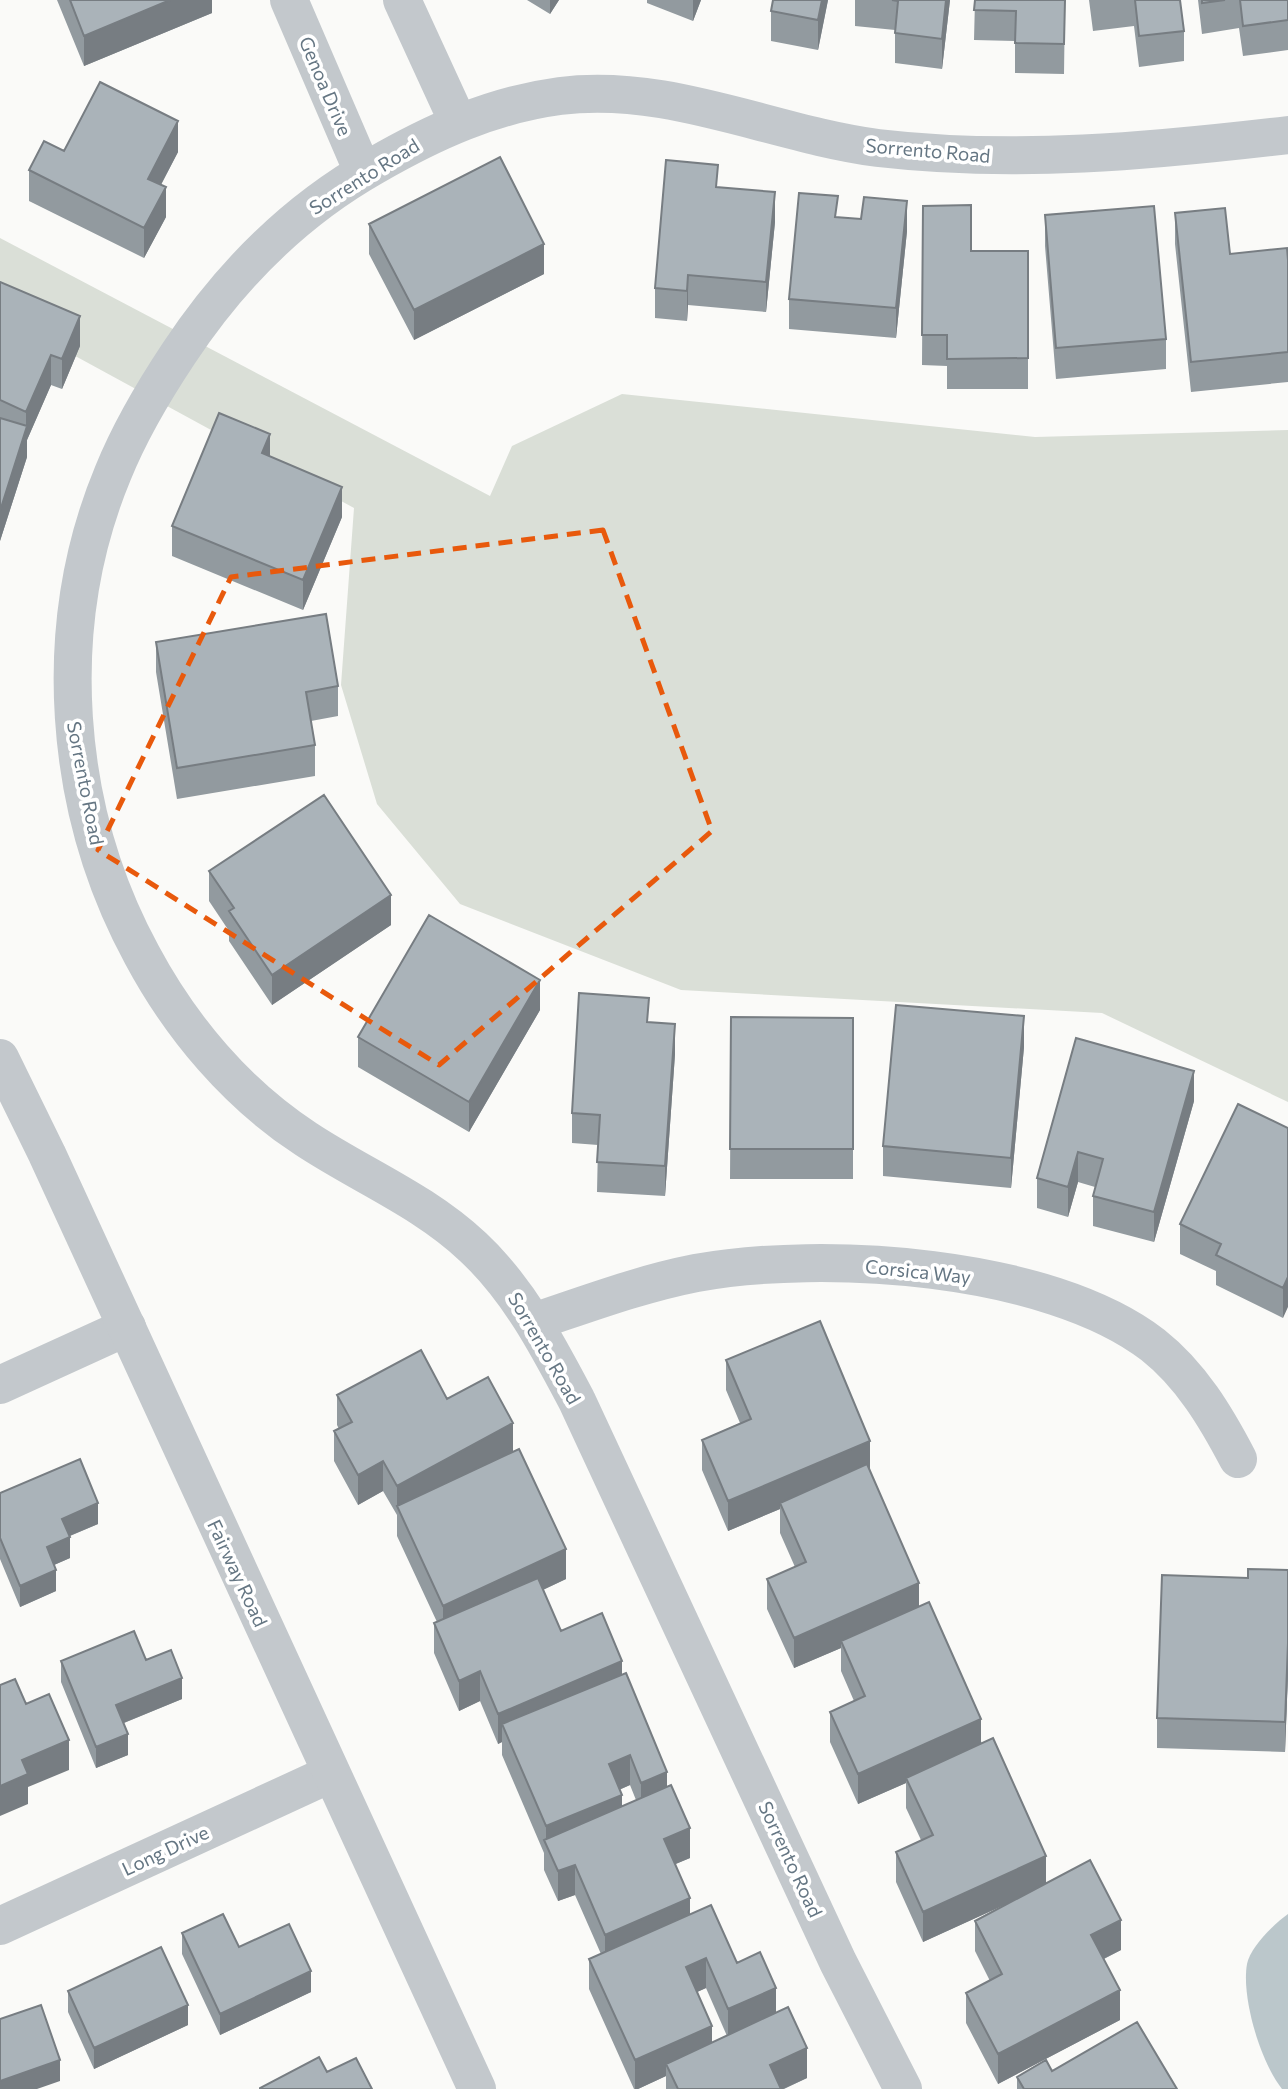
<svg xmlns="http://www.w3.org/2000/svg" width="1288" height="2089" viewBox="0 0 1288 2089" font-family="Commissioner,sans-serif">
<rect width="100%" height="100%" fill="#fafaf8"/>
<!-- green -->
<path fill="#dadfd7" d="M0,238L490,496L512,446L622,394L1035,437L1288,430V1102L1102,1013L681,990L460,904L377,804L341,685L354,508L0,315Z"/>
<!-- water -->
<path fill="#bbc7cb" d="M1288,1914V2089H1282C1261,2063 1241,1998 1247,1964C1250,1947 1275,1923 1288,1914Z"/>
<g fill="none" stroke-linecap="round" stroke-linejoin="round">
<!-- minor -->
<path stroke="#c3c8cc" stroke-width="38" d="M289,0L363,172
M402,0L458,122
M533,1322C587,1304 640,1284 696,1273C823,1250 1048,1264 1153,1345C1191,1375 1216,1417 1238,1459
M0,1385L127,1327
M0,1926L330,1774
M903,2089L838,1962L577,1401C548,1346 519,1290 473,1247C423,1200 362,1176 306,1139C237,1094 181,1028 142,955C63,810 49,627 113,473C130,431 153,392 179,353C230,276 293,212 374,166C433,132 492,105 560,96C668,82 772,134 878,148C1015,164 1152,151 1288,135"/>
<!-- tertiary -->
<path stroke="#c3c8cc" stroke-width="38" d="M0,1058L47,1154L477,2089"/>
</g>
<!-- wall -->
<path fill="#929a9f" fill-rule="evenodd" d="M57,0H212V13L84,66Z
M527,0H559L550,14Z
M647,0H701L693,21L647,3Z
M773,0H828L818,50L771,41V11Z
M855,0H950L942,69L895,63V30L855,26Z
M975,0H1065L1064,74L1015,73V41L974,40Z
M1089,0H1180L1184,31V61L1139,67L1134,26L1093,31Z
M1198,0H1288V50L1243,56L1239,28L1202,34Z
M64,151L178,152L161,185L166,217L144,258L29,201V170Z
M718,187L775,222L766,312L688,305L687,321L655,318V288Z
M923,206L971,251H1028V389H947V366L922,365Z
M1175,213L1230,254L1288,260V382L1191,392L1175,244Z
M1045,215L1166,339V369L1056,379L1045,246Z
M838,217L861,219L907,231L896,338L789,329V299Z
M369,224L544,274L414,340L369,254Z
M0,282L80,346L62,389L51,385L27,440V457L0,541Z
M270,457L342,517L303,610L172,556V526Z
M156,642L338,686V716L311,721L315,745V776L177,799L156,672Z
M209,871L391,925L272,1005L229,941V931L209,901Z
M540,1010L469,1132L358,1067V1037Z
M731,1017L853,1018V1179H730Z
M649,1022L675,1054L665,1196L597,1192L598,1145L572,1143V1113Z
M1076,1038L1194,1101L1154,1242L1093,1226V1196L1095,1187L1078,1182L1068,1217L1037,1208V1178Z
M1024,1047L1011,1188L883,1176V1146Z
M1288,1128L1283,1318L1216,1285V1271L1180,1254V1224Z
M726,1360L870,1471L919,1606L1046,1883L1121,1950L1104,1959L1120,2020L998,2084L966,2023V1993L990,1981L975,1951V1921L1004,1905L923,1942L896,1882V1852L921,1840L906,1808V1783L858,1804L830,1742V1712L854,1701L841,1671V1648L794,1668L767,1609V1579L795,1567L780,1533V1509L728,1531L702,1470V1440L740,1423L726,1390Z
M337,1395L447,1399L513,1452L566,1579L543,1590L561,1631L622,1675L667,1787L690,1858L675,1864L690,1914L737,1963L776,2012L807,2078L784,2089H666V2076L638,2089H634L589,1989V1959L601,1954L575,1895L558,1901L544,1870V1853L502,1755V1742L498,1744L480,1701L459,1711L434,1653V1623L437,1622L397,1536V1515L383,1491L358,1505L334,1461V1431L339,1429L337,1425ZM630,1785L636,1800L622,1806L619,1790ZM706,1988L727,2036L712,2043L697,1992Z
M0,1493L98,1524L70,1536V1558L54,1565L56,1591L20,1607L0,1559Z
M1288,1570V1673L1285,1752L1157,1748V1718L1248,1578Z
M146,1660L182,1699L124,1723L128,1755L96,1768L61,1682V1661Z
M182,1933L239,1947L311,1992L220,2035L182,1954Z
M68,1991L188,2025L94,2069L68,2012Z
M1052,2071L1177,2089H1017V2077Z"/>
<!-- shaded-wall -->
<path fill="#777d82" d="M170,0H212V13L84,66V36Z
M550,0H559L550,14Z
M693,0H701L693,21Z
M822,0H828L818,50V20Z
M946,0H950L942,69V39Z
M178,121V152L148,209V179Z
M166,187V217L144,258V228Z
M775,192V222L766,312V282Z
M907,201V231L896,338V308Z
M544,244V274L414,340V310Z
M688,275V305L687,321V291Z
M80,316V346L62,389V359Z
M51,355V385L27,440V457L0,541V511L26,429V412Z
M270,434V464L262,453Z
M342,487V517L303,610V580Z
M391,895V925L272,1005V975Z
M540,980V1010L469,1132V1102Z
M1024,1016V1047L1011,1188V1158Z
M675,1024V1054L665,1196V1166Z
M1194,1071V1101L1154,1242V1212Z
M1078,1152V1182L1068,1217V1187Z
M1288,1277V1307L1283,1318V1288Z
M513,1423V1453L397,1506V1486Z
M870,1441V1471L782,1508L780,1503V1509L728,1531V1501Z
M383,1461V1491L358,1505V1475Z
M98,1503V1524L62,1539V1519Z
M70,1537V1558L47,1568V1547Z
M566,1549V1579L443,1636V1606Z
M56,1570V1591L20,1607V1586Z
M919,1583V1613L841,1641V1648L794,1668V1638Z
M1288,1643V1673L1285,1752V1722Z
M622,1661V1691L502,1724V1742L498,1744V1714Z
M480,1671V1701L459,1711V1681Z
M182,1678V1699L116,1726V1705Z
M981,1719V1749L906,1778V1783L858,1804V1774Z
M128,1734V1755L96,1768V1747Z
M69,1740V1770L28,1787V1804L0,1816V1786L22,1760Z
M630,1755V1785L609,1794V1764Z
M667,1772V1802L641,1813V1783Z
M622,1795V1825L546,1843V1826Z
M690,1828V1858L664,1869V1839Z
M1046,1856V1886L923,1942V1912Z
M575,1865V1895L558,1901V1871Z
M690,1898V1928L605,1965V1935Z
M1121,1920V1950L1091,1965V1935Z
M706,1958V1988L686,1997V1967Z
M311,1971V1992L220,2035V2014Z
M776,1988V2018L728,2040V2009Z
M1120,1990V2020L998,2084V2054Z
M188,2005V2025L94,2069V2048Z
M712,2026V2056L666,2064V2076L638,2089H635V2060Z
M807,2048V2078L783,2089H770V2065Z
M60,2060V2081L37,2089H0V2081Z"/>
<!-- building -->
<path fill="#aab3b9" stroke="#777d82" stroke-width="2" d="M70,0H170L84,36Z
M773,0H822L818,20L771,11Z
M892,0H946L942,39L895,33L898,1Z
M975,0H1065L1064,44L1015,43L1016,11L974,10Z
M1135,0H1180L1184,31L1139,36Z
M1202,0H1225L1202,3Z
M1240,0H1288V20L1243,26Z
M100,82L178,121L148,179L166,187L144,228L29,170L44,141L64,151Z
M500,157L544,244L414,310L369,224Z
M666,160L718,165L716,187L775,192L766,282L688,275L687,291L655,288Z
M799,193L838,196L835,217L861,219L864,197L907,201L896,308L789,299Z
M971,205V251H1028V358L947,359V335H922L923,206Z
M1154,206L1166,339L1056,348L1045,215Z
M1225,208L1230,254L1287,248L1288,260V352L1191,362L1175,213Z
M0,282L80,316L62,359L51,355L26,412L0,400Z
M219,413L270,434L262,453L342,487L303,580L172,526Z
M0,418L27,426L0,511Z
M326,614L338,686L306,692L315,745L177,768L156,642Z
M324,795L391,895L272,975L229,911L234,908L209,871Z
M429,915L540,980L469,1102L358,1037Z
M579,993L649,998L647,1022L675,1024L665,1166L597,1162L600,1115L572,1113Z
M896,1005L1024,1016L1011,1158L883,1146Z
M731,1017L853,1018V1149H730Z
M1076,1038L1194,1071L1154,1212L1093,1196L1103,1159L1078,1152L1068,1187L1037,1178Z
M1238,1104L1288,1128V1277L1283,1288L1216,1255L1221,1244L1180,1224Z
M820,1321L870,1441L728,1501L702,1440L751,1419L726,1360Z
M421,1350L447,1399L488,1377L513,1423L397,1486L383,1461L358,1475L334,1431L352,1422L337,1395Z
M519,1449L566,1549L443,1606L397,1506Z
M80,1459L98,1503L62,1519L70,1537L47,1547L56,1570L20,1586L0,1538V1493Z
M867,1464L919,1583L794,1638L767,1579L806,1562L780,1503Z
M1248,1569L1288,1570V1643L1285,1722L1157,1718L1162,1575L1248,1578Z
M538,1578L561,1631L602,1613L622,1661L498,1714L480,1671L459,1681L434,1623Z
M929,1602L981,1719L858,1774L830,1712L865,1696L841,1641Z
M134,1631L146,1660L171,1650L182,1678L116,1705L128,1734L96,1747L61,1661Z
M626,1673L667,1772L641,1783L630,1755L609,1764L622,1795L546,1826L502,1724Z
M15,1679L26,1704L49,1694L69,1740L22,1760L28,1774L0,1786V1685Z
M993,1738L1046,1856L923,1912L896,1852L933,1835L906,1778Z
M671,1785L690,1828L664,1839L690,1898L605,1935L575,1865L558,1871L544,1840Z
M1090,1860L1121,1920L1091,1935L1120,1990L998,2054L966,1993L1002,1974L975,1921Z
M711,1905L737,1963L760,1952L776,1988L728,2009L706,1958L686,1967L712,2026L635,2060L589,1959Z
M223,1914L239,1947L289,1924L311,1971L220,2014L182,1933Z
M161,1947L188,2005L94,2048L68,1991Z
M41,2005L60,2060L0,2081V2019Z
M788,2007L807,2048L770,2065L781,2089H678L666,2064Z
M1137,2022L1177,2089H1024L1017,2077L1046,2060L1052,2071Z
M319,2057L327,2072L356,2058L372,2089H260V2088Z"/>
<!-- marked area -->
<path fill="none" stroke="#e8590c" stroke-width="5" stroke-dasharray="14 9" stroke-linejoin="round" d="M603,530L712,831L439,1065L98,850L231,577Z"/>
<g text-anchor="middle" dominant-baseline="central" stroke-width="7" stroke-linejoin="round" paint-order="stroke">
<!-- street labels -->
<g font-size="19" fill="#657683" stroke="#fff">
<text transform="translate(326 86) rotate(67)">Genoa Drive</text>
<text transform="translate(928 150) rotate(5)">Sorrento Road</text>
<text transform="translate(364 176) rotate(-32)">Sorrento Road</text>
<text transform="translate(86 783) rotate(79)">Sorrento Road</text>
<text transform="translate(918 1271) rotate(6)">Corsica Way</text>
<text transform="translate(545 1348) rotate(60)">Sorrento Road</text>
<text transform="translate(238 1573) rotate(65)">Fairway Road</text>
<text transform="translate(165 1850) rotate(-25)">Long Drive</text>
<text transform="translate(791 1859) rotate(65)">Sorrento Road</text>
</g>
</g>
</svg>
